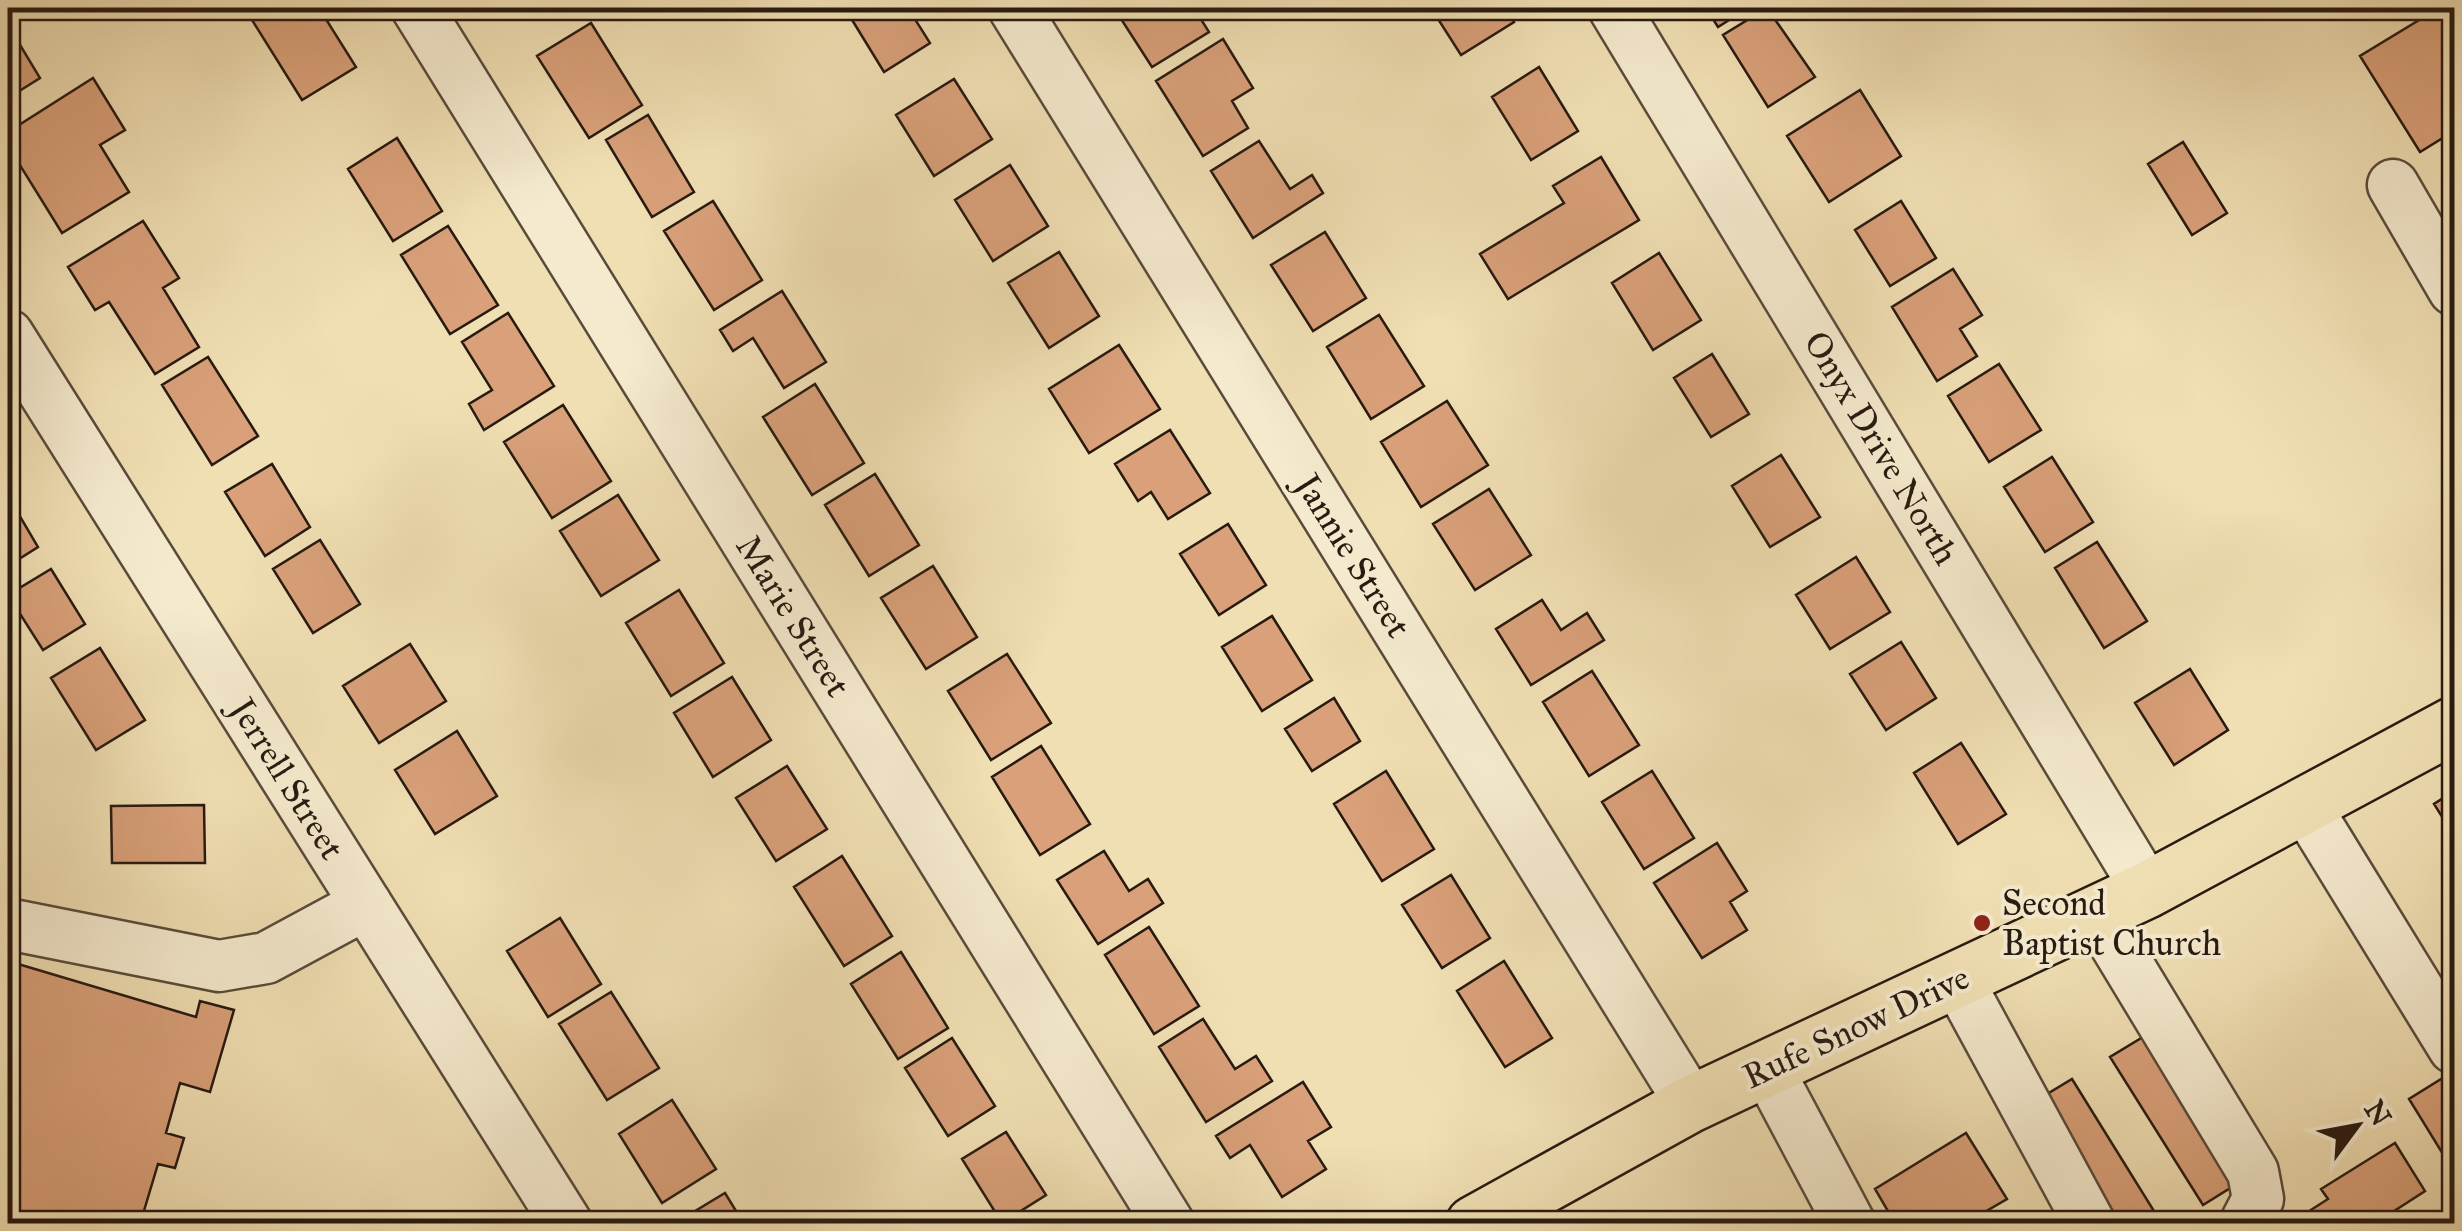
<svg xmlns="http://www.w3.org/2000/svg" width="2462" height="1231" viewBox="0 0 2462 1231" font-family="'IM FELL Great Primer',serif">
<rect width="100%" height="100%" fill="#f0dfb3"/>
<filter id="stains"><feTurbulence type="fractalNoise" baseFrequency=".002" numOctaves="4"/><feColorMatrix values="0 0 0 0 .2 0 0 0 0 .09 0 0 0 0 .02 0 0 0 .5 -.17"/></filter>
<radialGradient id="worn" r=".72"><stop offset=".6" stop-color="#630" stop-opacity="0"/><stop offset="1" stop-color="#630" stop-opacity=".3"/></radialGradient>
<!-- building -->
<path fill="#d9a079" stroke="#271a11" stroke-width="2.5" d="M255,8H319L356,67L302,100L247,12Z
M849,8H908L930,43L884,72L846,10Z
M1114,8H1194L1209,32L1152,67Z
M1431,8H1505L1514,22L1461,55Z
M1706,8H1748L1718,27Z
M1767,8L1815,77L1768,107L1723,35Z
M2439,8L2454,32V131L2420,152L2360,56Z
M591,23L642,105L589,138L537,56Z
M8,25L40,78L8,98Z
M1223,39L1253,88L1232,101L1248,128L1203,156L1156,81Z
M1539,67L1578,131L1531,160L1492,97Z
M93,78L125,130L100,145L129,192L62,233L8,146V132Z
M954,79L992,139L934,176L896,115Z
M1860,90L1901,156L1829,202L1787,136Z
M648,115L694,192L652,217L606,140Z
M397,138L442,211L393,241L348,169Z
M1259,141L1290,189L1312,175L1323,193L1253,238L1211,171Z
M2183,142L2227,213L2192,235L2148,164Z
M1601,157L1639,220L1508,299L1480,254L1564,203L1553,186Z
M1010,165L1048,226L993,261L955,200Z
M713,201L762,280L714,310L664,231Z
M1901,201L1936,258L1890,286L1855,230Z
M143,221L179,278L163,288L199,347L155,374L109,302L95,310L68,267Z
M448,226L498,305L450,334L401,255Z
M1325,232L1366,298L1313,331L1271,265Z
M1059,252L1099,316L1049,348L1008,283Z
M1659,253L1701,320L1653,350L1612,283Z
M1953,269L1982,315L1960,329L1977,356L1937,381L1892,307Z
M782,291L826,362L784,388L753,338L733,351L720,330Z
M508,313L554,386L484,430L469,404L492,390L462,342Z
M1379,315L1424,386L1371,419L1327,347Z
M1119,345L1160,409L1089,453L1049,389Z
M1712,354L1749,414L1711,437L1674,378Z
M208,357L258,436L212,465L162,385Z
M1999,364L2041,430L1989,462L1948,396Z
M815,384L864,463L812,495L763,417Z
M1447,401L1488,465L1421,507L1381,442Z
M563,405L611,481L552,518L504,442Z
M1170,430L1210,493L1168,519L1151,492L1138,501L1115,464Z
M1781,455L1820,517L1770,547L1732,486Z
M2052,457L2093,522L2045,552L2004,487Z
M272,464L310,527L265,556L225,492Z
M875,474L919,545L869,576L825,505Z
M1489,489L1531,555L1475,590L1433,524Z
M618,495L659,560L601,596L560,531Z
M8,496L38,547L8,566Z
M1228,524L1266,585L1219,615L1180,554Z
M320,540L360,604L313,633L273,569Z
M2097,542L2147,621L2104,648L2055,568Z
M1856,557L1890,612L1830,649L1796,595Z
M933,566L977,637L926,669L881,598Z
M51,569L85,624L43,650L8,595Z
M679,590L724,663L671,696L626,623Z
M1542,600L1561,630L1587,613L1604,640L1531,685L1496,629Z
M1272,616L1312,680L1262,711L1222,647Z
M1901,642L1936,698L1886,730L1850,674Z
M410,644L446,701L379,743L343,686Z
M100,648L145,720L96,750L51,678Z
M1007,654L1051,723L991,760L948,691Z
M2190,669L2228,730L2174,765L2135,703Z
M1592,671L1639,745L1589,776L1543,702Z
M732,677L771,740L713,777L674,713Z
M1334,698L1360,741L1312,771L1285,729Z
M457,731L497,796L435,834L395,770Z
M1961,743L2006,814L1958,844L1914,773Z
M1041,746L1090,824L1040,855L992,777Z
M787,766L827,829L776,861L736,798Z
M1386,771L1434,849L1382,881L1334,804Z
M1652,771L1694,838L1644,869L1602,802Z
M2454,791V836L2434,804Z
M204,805L205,863H112L111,806Z
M1717,843L1747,891L1730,902L1747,930L1702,958L1654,883Z
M1104,851L1129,891L1148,879L1163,903L1098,944L1057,880Z
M842,856L892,936L844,966L794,887Z
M1451,875L1490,938L1442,968L1402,905Z
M560,918L601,984L548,1017L507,951Z
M1149,927L1199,1006L1154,1034L1105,955Z
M901,952L948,1028L898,1059L851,984Z
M8,961L196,1017L200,1001L234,1010L210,1092L180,1083L166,1133L184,1138L175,1168L158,1164L140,1224H8Z
M1504,961L1552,1038L1505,1067L1457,991Z
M611,992L659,1068L607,1100L559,1024Z
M1203,1019L1235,1069L1256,1056L1272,1081L1206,1122L1159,1047Z
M2143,1037L2235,1185L2203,1205L2110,1057Z
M952,1038L995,1106L948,1136L905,1068Z
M2454,1071V1172L2409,1099Z
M2072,1079L2162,1224H2117L2039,1099Z
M1303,1082L1331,1127L1308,1141L1326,1169L1282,1197L1250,1145L1230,1158L1216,1136Z
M672,1100L716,1169L662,1203L619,1134Z
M1006,1132L1046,1195L1002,1223L962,1159Z
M1966,1133L2007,1199L1971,1220L1973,1224H1884L1892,1218L1875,1189Z
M2395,1143L2425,1191L2374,1224H2289L2328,1199L2321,1189Z
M725,1193L744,1224H678L677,1222Z"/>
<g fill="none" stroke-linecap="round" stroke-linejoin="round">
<!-- minor casing -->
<g stroke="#594b3a" stroke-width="55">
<path id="minor" d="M417,8L1169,1224
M1014,8L1691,1104
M1614,8L2147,890
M2393,185L2454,290
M8,335L567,1224
M2306,807L2454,1048
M2097,914L2253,1172L2258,1199L2245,1224
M8,924L219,966L266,958L366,904
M1958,981L2090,1224
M1767,1068L1850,1224"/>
</g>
<!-- major casing -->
<g stroke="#271a11" stroke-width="60">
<path id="major" d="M1474,1224L1691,1104L2147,890L2454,725"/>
</g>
<!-- minor -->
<use href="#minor" stroke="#f5eace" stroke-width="50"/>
<!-- major -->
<use href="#major" stroke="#f0dfb3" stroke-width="55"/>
</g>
<!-- markers -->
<circle fill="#8f2418" stroke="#f5eace" stroke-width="4" cx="1982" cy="923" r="10"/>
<g text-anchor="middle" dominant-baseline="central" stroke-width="8" stroke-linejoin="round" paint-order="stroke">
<!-- street labels -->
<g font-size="35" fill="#271a11" stroke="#f5eace">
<text transform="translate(1881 448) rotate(59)">Onyx Drive North</text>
<text transform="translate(1353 556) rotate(58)">Jannie Street</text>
<text transform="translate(793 616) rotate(58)">Marie Street</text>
<text transform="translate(287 779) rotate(58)">Jerrell Street</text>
<text transform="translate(1856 1027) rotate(-25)">Rufe Snow Drive</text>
</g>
<!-- poi labels -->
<g font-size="35" fill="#271a11" stroke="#f5eace" text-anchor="start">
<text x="2002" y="903">Second<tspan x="2002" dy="40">Baptist Church</tspan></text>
</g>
</g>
<!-- margin -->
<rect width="2462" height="1231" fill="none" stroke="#f0dfb3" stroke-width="40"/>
<rect x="10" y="10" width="2442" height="1211" fill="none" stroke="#271a11" stroke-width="5"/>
<rect x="20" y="20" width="2422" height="1191" fill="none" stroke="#271a11" stroke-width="2.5"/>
<!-- north arrow -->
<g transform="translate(2357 1126) rotate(58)" stroke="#f5eace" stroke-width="8" paint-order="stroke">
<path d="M0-8L18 38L0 25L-18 38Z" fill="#271a11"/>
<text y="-15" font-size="28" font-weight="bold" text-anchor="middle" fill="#271a11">N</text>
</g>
<rect width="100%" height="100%" filter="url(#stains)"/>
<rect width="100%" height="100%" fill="url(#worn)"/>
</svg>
